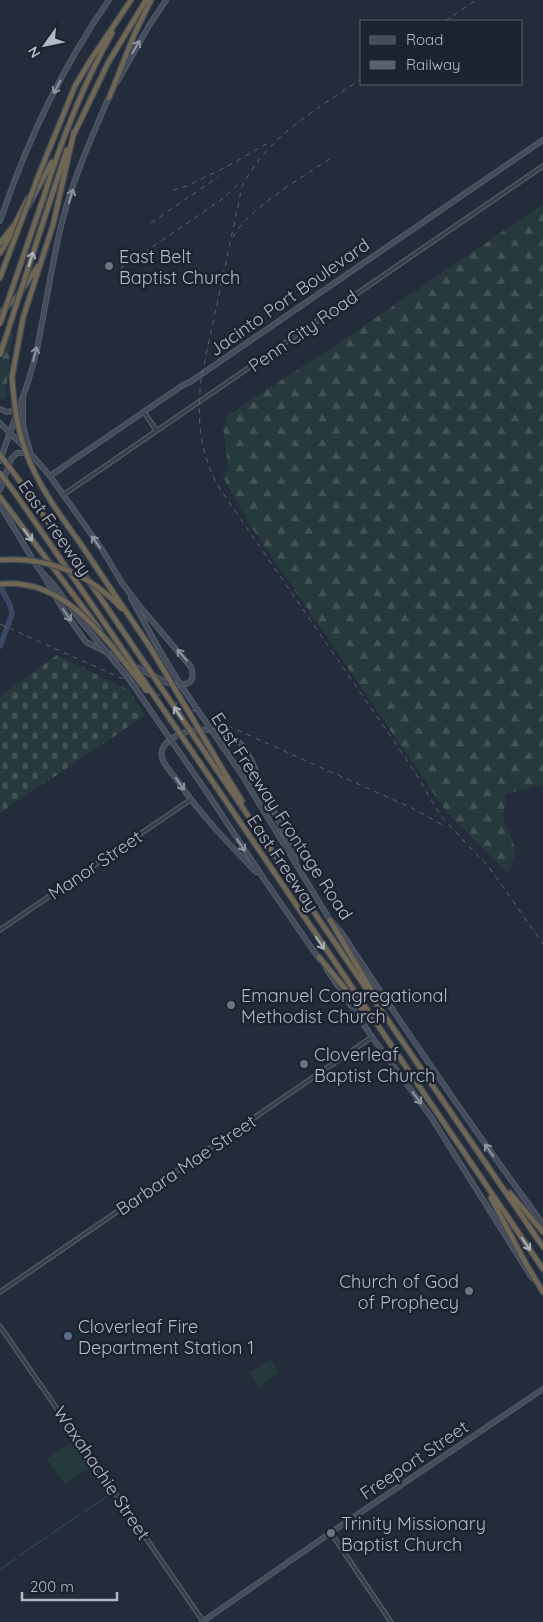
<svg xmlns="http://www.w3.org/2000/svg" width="543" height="1622" viewBox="0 0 543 1622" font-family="Quicksand,sans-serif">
<defs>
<pattern id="forest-firs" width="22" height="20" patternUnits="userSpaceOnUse" patternTransform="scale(1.25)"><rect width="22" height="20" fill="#26393c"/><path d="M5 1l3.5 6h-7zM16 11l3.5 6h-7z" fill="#435457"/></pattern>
<pattern id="cemetery-stones" width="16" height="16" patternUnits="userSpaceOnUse" patternTransform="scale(1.25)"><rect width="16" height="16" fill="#26393c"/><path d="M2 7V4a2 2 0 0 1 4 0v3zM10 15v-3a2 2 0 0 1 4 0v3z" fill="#435457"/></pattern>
</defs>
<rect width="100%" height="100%" fill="#232c3a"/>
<!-- forest -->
<path fill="url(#forest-firs)" d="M543,204V784L506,794L503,817L516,850L509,874L447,813L246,519L222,475L229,470L223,429L227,416L358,330Z
M11,328L14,336L9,352L10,367L6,387V399H0V363Z"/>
<!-- cemetery -->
<path fill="url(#cemetery-stones)" d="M57,655L129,690L145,716L0,813V696Z"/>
<!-- park -->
<path fill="#26393c" d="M270,1359L279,1373L259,1387L249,1373Z
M76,1439L93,1465L65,1484L46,1459Z"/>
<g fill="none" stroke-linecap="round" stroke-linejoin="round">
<!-- stream -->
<path stroke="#394962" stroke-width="1" d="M84,1512L114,1492
M51,1534L79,1515
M19,1556L47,1537
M0,1569L15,1559"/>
<!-- river -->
<path stroke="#394962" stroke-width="5.5" d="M0,586L10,605L12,614L0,646"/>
<!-- tertiary casing -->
<g stroke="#555c68" stroke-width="5.5">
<path id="tertiary" d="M144,412L156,430
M63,495L543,166
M0,930L190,800
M0,1292L372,1037
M0,1326L203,1621
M331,1533L391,1622"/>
</g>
<!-- secondary casing -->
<g stroke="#555c68" stroke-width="6">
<path id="secondary" d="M117,82L150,24L166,0
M0,221C26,144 62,67 109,0
M23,396V426L30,451
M0,409L7,412L13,411L15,408
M0,423L30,453L50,476L103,551L122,583
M0,461C12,424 29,387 37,349C46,305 52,261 63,218C74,177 92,136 109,97
M50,476L183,385L190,382L543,140
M0,490L11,459L17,453H28
M0,505L38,568L53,584L80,620
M42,573L62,608L86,642L168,683C181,687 198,686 191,667L142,609L122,583
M131,598L160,651
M240,772L330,920L341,932C406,1031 473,1129 543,1224
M208,794L264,879L320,960
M256,872C228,843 200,814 177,780C172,773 164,765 162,758C158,740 184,731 197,730C211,728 233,735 242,745C251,756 256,771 261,783C273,808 284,834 296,859
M326,968L372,1037L431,1117L532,1278
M202,1622L336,1529L543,1389"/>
</g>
<!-- motorway casing -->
<g stroke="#424955" stroke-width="7">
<path id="motorway" d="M109,98L134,35L151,0
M74,134L108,63L146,0
M37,179L75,86L90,61L131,0
M43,199C61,141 82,86 112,33
M50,201L67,150
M28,206L52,162
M0,243L15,224L28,198
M0,253L14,230
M0,278L4,267
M0,313L17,297L38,266
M12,377L23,318L53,225L74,132
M19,480L106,606
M15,493L97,612
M0,497L100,630
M144,638L153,652
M107,640L122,659
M229,780L242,801
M225,782L543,1247
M217,788L543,1269
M330,920L375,996
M319,957L369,1018
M510,1193L543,1232
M491,1198L525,1262L543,1292"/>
</g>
<!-- tertiary -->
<use href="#tertiary" stroke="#373e4a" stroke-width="3"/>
<!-- secondary -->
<use href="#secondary" stroke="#454d5d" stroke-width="4"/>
<!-- motorway -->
<use href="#motorway" stroke="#706654" stroke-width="4.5"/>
<!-- rail -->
<path stroke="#596271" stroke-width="1" stroke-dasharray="5 5" stroke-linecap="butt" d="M445,21L476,0
M362,78C317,110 266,136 242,187L202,374C196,414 199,454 220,489L411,766L441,816L466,843
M173,190L187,186L226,167L268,143
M151,223L218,177
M233,237C249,207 305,176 334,156
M120,269L221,200L242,181
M0,624L414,809L446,827
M462,839L489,867L543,944"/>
<!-- secondary-bridge casing -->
<g stroke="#555c68" stroke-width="6" stroke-linecap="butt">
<path id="secondary-bridge" d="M80,620L129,679L208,794
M160,651L182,687L240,772"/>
</g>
<!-- motorway-bridge casing -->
<g stroke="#424955" stroke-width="7" stroke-linecap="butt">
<path id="motorway-bridge" d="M4,267L38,177
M0,324L43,199
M0,355L50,201
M12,377C14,403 17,430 27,455C39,487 60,515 80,543C101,574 122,606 144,638
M0,455L19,480
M0,473L15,493
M0,560C47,556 90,574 122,609
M0,584C47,579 81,610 109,643
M106,606L225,782
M97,612L217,788
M153,652L229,780
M122,659L147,691"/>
</g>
<!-- secondary-bridge -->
<use href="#secondary-bridge" stroke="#454d5d" stroke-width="4"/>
<!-- motorway-bridge -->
<use href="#motorway-bridge" stroke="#706654" stroke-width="4.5"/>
</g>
<!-- one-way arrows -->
<defs><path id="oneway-shaft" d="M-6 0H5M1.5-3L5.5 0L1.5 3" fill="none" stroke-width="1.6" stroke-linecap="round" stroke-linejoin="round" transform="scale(1.25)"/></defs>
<g stroke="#8c93a1">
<use href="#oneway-shaft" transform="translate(136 47) rotate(-60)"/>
<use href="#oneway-shaft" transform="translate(57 87) rotate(118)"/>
<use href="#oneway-shaft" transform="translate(71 196) rotate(-72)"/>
<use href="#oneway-shaft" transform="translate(35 354) rotate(-76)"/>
<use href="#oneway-shaft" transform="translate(96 542) rotate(-125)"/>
<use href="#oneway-shaft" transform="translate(67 615) rotate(56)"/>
<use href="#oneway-shaft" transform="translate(182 655) rotate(-131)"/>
<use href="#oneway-shaft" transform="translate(180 784) rotate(55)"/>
<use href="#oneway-shaft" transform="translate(241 845) rotate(56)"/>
<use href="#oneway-shaft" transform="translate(417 1098) rotate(54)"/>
<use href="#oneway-shaft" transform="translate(489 1150) rotate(-125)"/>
</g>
<g stroke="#abb1bb">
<use href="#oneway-shaft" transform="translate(31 259) rotate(-72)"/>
<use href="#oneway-shaft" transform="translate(28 535) rotate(53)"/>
<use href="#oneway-shaft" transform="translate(178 713) rotate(-124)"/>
<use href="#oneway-shaft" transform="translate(320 943) rotate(56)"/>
<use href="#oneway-shaft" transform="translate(526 1244) rotate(56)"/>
</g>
<!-- markers -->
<g fill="#6b7280" stroke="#1c232f" stroke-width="2">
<circle cx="109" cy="266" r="5"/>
<circle cx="231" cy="1005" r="5"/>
<circle cx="304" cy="1064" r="5"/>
<circle cx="469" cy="1291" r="5"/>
<circle cx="331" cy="1533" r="5"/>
</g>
<circle fill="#5c6f8a" stroke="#1c232f" stroke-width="2" cx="68" cy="1336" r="5"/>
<g text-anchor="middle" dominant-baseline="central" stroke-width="5" stroke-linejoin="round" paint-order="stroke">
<!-- poi labels -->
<g font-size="18" fill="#b2b9c6" stroke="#1c232f" text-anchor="start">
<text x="119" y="256">East Belt<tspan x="119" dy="21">Baptist Church</tspan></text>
<text x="241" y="995">Emanuel Congregational<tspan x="241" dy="21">Methodist Church</tspan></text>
<text x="314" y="1054">Cloverleaf<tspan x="314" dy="21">Baptist Church</tspan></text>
<text x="459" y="1281" text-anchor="end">Church of God<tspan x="459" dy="21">of Prophecy</tspan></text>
<text x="78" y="1326">Cloverleaf Fire<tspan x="78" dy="21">Department Station 1</tspan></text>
<text x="341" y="1523">Trinity Missionary<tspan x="341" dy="21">Baptist Church</tspan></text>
</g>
<!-- street labels -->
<g font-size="18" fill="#b2b9c6" stroke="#1c232f">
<text transform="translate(289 297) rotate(-35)">Jacinto Port Boulevard</text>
<text transform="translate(303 331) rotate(-35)">Penn City Road</text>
<text transform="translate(55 528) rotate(55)">East Freeway</text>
<text transform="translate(282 816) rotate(57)">East Freeway Frontage Road</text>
<text transform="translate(283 863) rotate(56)">East Freeway</text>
<text transform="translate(95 865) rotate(-34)">Manor Street</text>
<text transform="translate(186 1165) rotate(-34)">Barbara Mae Street</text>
<text transform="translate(414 1460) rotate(-34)">Freeport Street</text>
<text transform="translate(102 1473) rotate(56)">Waxahachie Street</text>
</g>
</g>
<!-- legend -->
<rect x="360" y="20" width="162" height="65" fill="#1c232f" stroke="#585f6b"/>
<rect x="370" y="36" width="25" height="8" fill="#454d5d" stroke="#585f6b"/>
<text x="406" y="45" font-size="15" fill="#b2b9c6">Road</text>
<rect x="370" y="61" width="25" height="8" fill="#596271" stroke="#585f6b"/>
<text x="406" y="70" font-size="15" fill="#b2b9c6">Railway</text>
<!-- north arrow -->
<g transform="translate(45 45) rotate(237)" stroke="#1c232f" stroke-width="4" paint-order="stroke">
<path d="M0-4L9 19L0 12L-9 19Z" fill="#b2b9c6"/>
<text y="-8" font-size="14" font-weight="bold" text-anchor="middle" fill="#b2b9c6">N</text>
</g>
<!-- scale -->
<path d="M22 1592v8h95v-8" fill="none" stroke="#b2b9c6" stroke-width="2.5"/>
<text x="30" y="1592" font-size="15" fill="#b2b9c6" stroke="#1c232f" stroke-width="4" paint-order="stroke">200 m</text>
</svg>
